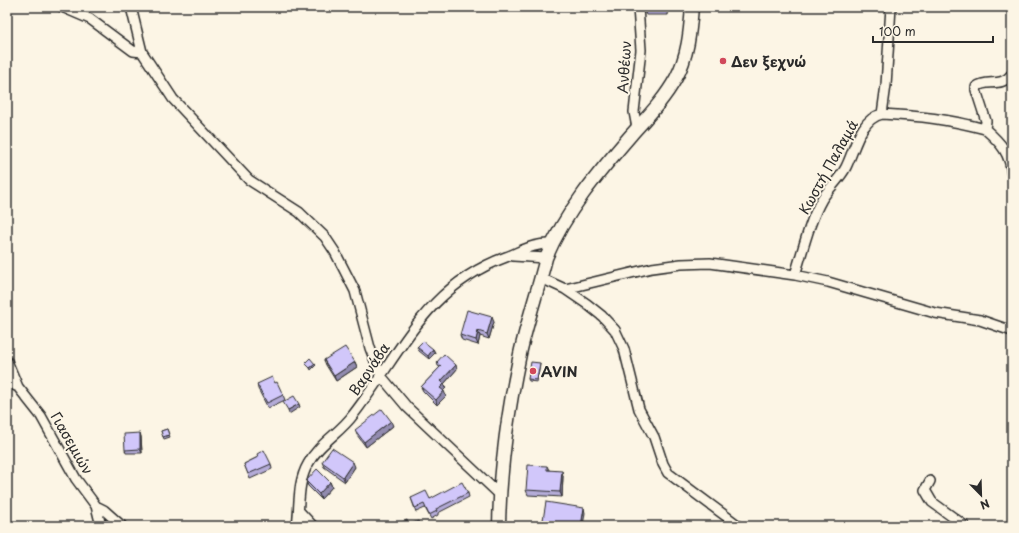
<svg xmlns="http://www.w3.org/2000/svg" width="1019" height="533" viewBox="0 0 1019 533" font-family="'Playpen Sans',sans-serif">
<rect width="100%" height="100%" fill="#fcf5e5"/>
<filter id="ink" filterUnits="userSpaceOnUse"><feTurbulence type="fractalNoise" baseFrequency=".025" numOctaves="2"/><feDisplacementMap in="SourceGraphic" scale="8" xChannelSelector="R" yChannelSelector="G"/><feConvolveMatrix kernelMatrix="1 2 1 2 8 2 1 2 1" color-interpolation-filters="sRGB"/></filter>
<g filter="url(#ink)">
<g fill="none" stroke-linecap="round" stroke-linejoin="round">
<!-- minor casing -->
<g stroke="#2b2b2b" stroke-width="12">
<path id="minor" d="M62,7L90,19L133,51L142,52
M131,7L142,52L173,99L249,180L299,212L325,237L335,252L355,291L370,348L381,376L407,407L500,495
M1012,74C1000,89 988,78 976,87V90L986,121L985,129C1001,143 1010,153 1012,175
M882,114C920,116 948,119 985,129
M637,128L634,112L641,50L638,7
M513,256L546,258
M795,275C803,250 809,222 822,199C829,188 840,179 846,167C855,149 860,119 882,114L886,85L891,7
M541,278L565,289L587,304L602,316L615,330L624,349L639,409L654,437L663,464L668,473L739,526
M565,289L652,268L681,264L710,263L795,275L828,282L935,313L980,320L1012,331
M7,361L18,387
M7,382L18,387L41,416L76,479L96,506L101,526
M930,481L925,490L932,502L965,526
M96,506L104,510L122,526
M299,511L313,526
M297,526C300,505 297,483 308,464C318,444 340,433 353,415C402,352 425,287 506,257C522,251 534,243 552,244"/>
</g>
<!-- major casing -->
<g stroke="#2b2b2b" stroke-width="15">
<path id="major" d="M499,526C500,469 508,410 520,354C527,322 538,290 546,258C565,212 599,172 631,135C647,117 664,100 676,78C688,56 690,32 692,7"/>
</g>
<!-- minor -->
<use href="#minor" stroke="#fcf5e5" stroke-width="9"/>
<!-- major -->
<use href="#major" stroke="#fcf5e5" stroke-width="12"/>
</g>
<!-- wall -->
<path fill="#b4abd7" stroke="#2b2b2b" d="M667,7L668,15H646L644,10Z
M494,322L489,339L480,336L478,345L462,340L460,335Z
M417,347L433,349L435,353L429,359L419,351Z
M324,360L355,362L357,367L336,381L326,365Z
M437,362L457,369L444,384L446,388L443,391L446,396L437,405L423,391L421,387L440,367L438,366Z
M540,363V365L537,382L529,381L528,379Z
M275,383L283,395L285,400L268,408L258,389L257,384Z
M393,426L366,447L357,435L355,430Z
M167,429L170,437L164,439L161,431Z
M140,433L141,437L142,453H126L125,450Z
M258,457L271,464L272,469L250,479L244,464Z
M322,462L355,467L345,482L324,467Z
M547,466L549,470L563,476L562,497L528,495L526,490Z
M306,481L330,482L332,487L321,499L308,486Z
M468,493L469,497L438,513V515L431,519L425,508L416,512L411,498L430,499Z"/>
<!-- shaded-wall -->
<path fill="#928baf" stroke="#2b2b2b" d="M666,7H667L668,15L666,10Z
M492,317L494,322L489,339L487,334Z
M478,331L480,336L478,345L476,340Z
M433,349L435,353L429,359L428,356Z
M355,362L357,367L336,381L334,376Z
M315,364L316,365L311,370L310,368Z
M456,365L457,369L444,384L446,388L442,392L440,388L441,381Z
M444,391L446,396L437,405L436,400Z
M299,404L300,407L289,414L288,410Z
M391,421L393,426L366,447L364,442Z
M140,433L141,437L142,453L140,449Z
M353,462L355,467L345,482L343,477Z
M562,471L563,476L562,497L560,492Z
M330,482L332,487L321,499L319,494Z
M584,508L585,513L583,526H581Z"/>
<!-- building -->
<path fill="#d1c7fa" stroke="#2b2b2b" d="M644,7H666V10H644Z
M467,310L492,317L487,334L478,331L476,340L460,335Z
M423,341L433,349L428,356L417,347Z
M345,347L355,362L334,376L324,360Z
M444,354L456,365L441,381L444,384L440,388L444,391L436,400L421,387L441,366L437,362Z
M310,358L315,364L310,368L305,363Z
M531,362L540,363L537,380L528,379Z
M272,377L275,383L277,382L283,395L267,403L257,384Z
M294,396L299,404L288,410L283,402Z
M382,409L391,421L364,442L355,430Z
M167,429L169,435L163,437L161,431Z
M140,433V449L125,450L124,434Z
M332,448L353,462L343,477L322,462Z
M264,450L271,464L248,474L244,464L258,457L257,454Z
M528,465L547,466V470L562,471L560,492L526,490Z
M317,469L330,482L319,494L306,481Z
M462,482L468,493L436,509L437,511L429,515L424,504L415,508L411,498L426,491L430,499Z
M546,502L584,508L581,526H542Z
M407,520L409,525L418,521L420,526H400L399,524Z"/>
</g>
<!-- markers -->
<g fill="#d1495b" stroke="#fcf5e5" stroke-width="1.5">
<circle cx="723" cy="61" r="4"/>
<circle cx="533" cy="371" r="4"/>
</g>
<g text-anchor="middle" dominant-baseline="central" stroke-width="4" stroke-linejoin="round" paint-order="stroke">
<!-- poi labels -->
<g font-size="14" font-weight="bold" fill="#2b2b2b" stroke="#fcf5e5" text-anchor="start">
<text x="731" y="61">Δεν ξεχνώ</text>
<text x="541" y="371">AVIN</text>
</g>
<!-- street labels -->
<g font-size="14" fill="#2b2b2b" stroke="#fcf5e5">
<text transform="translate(624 67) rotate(-86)">Ανθέων</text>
<text transform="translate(828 167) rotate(-61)">Κωστή Παλαμά</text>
<text transform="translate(369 369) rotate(-56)">Βαρνάβα</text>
<text transform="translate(72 443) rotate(60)">Γιασεμιών</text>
</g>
</g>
<!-- margin -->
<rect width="1019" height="533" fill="none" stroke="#fcf5e5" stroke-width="24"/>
<rect x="12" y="12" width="995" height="509" fill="none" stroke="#2b2b2b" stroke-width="1.5" filter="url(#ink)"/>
<!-- north arrow -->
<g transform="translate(981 495) rotate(157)" stroke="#fcf5e5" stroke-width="3" paint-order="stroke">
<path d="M0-3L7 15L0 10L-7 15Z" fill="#2b2b2b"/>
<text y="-6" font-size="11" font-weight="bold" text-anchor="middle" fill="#2b2b2b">N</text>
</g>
<!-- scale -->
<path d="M873 36v6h120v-6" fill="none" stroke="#2b2b2b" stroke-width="2"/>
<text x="879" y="36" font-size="12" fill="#2b2b2b" stroke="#fcf5e5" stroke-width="3" paint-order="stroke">100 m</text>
</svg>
